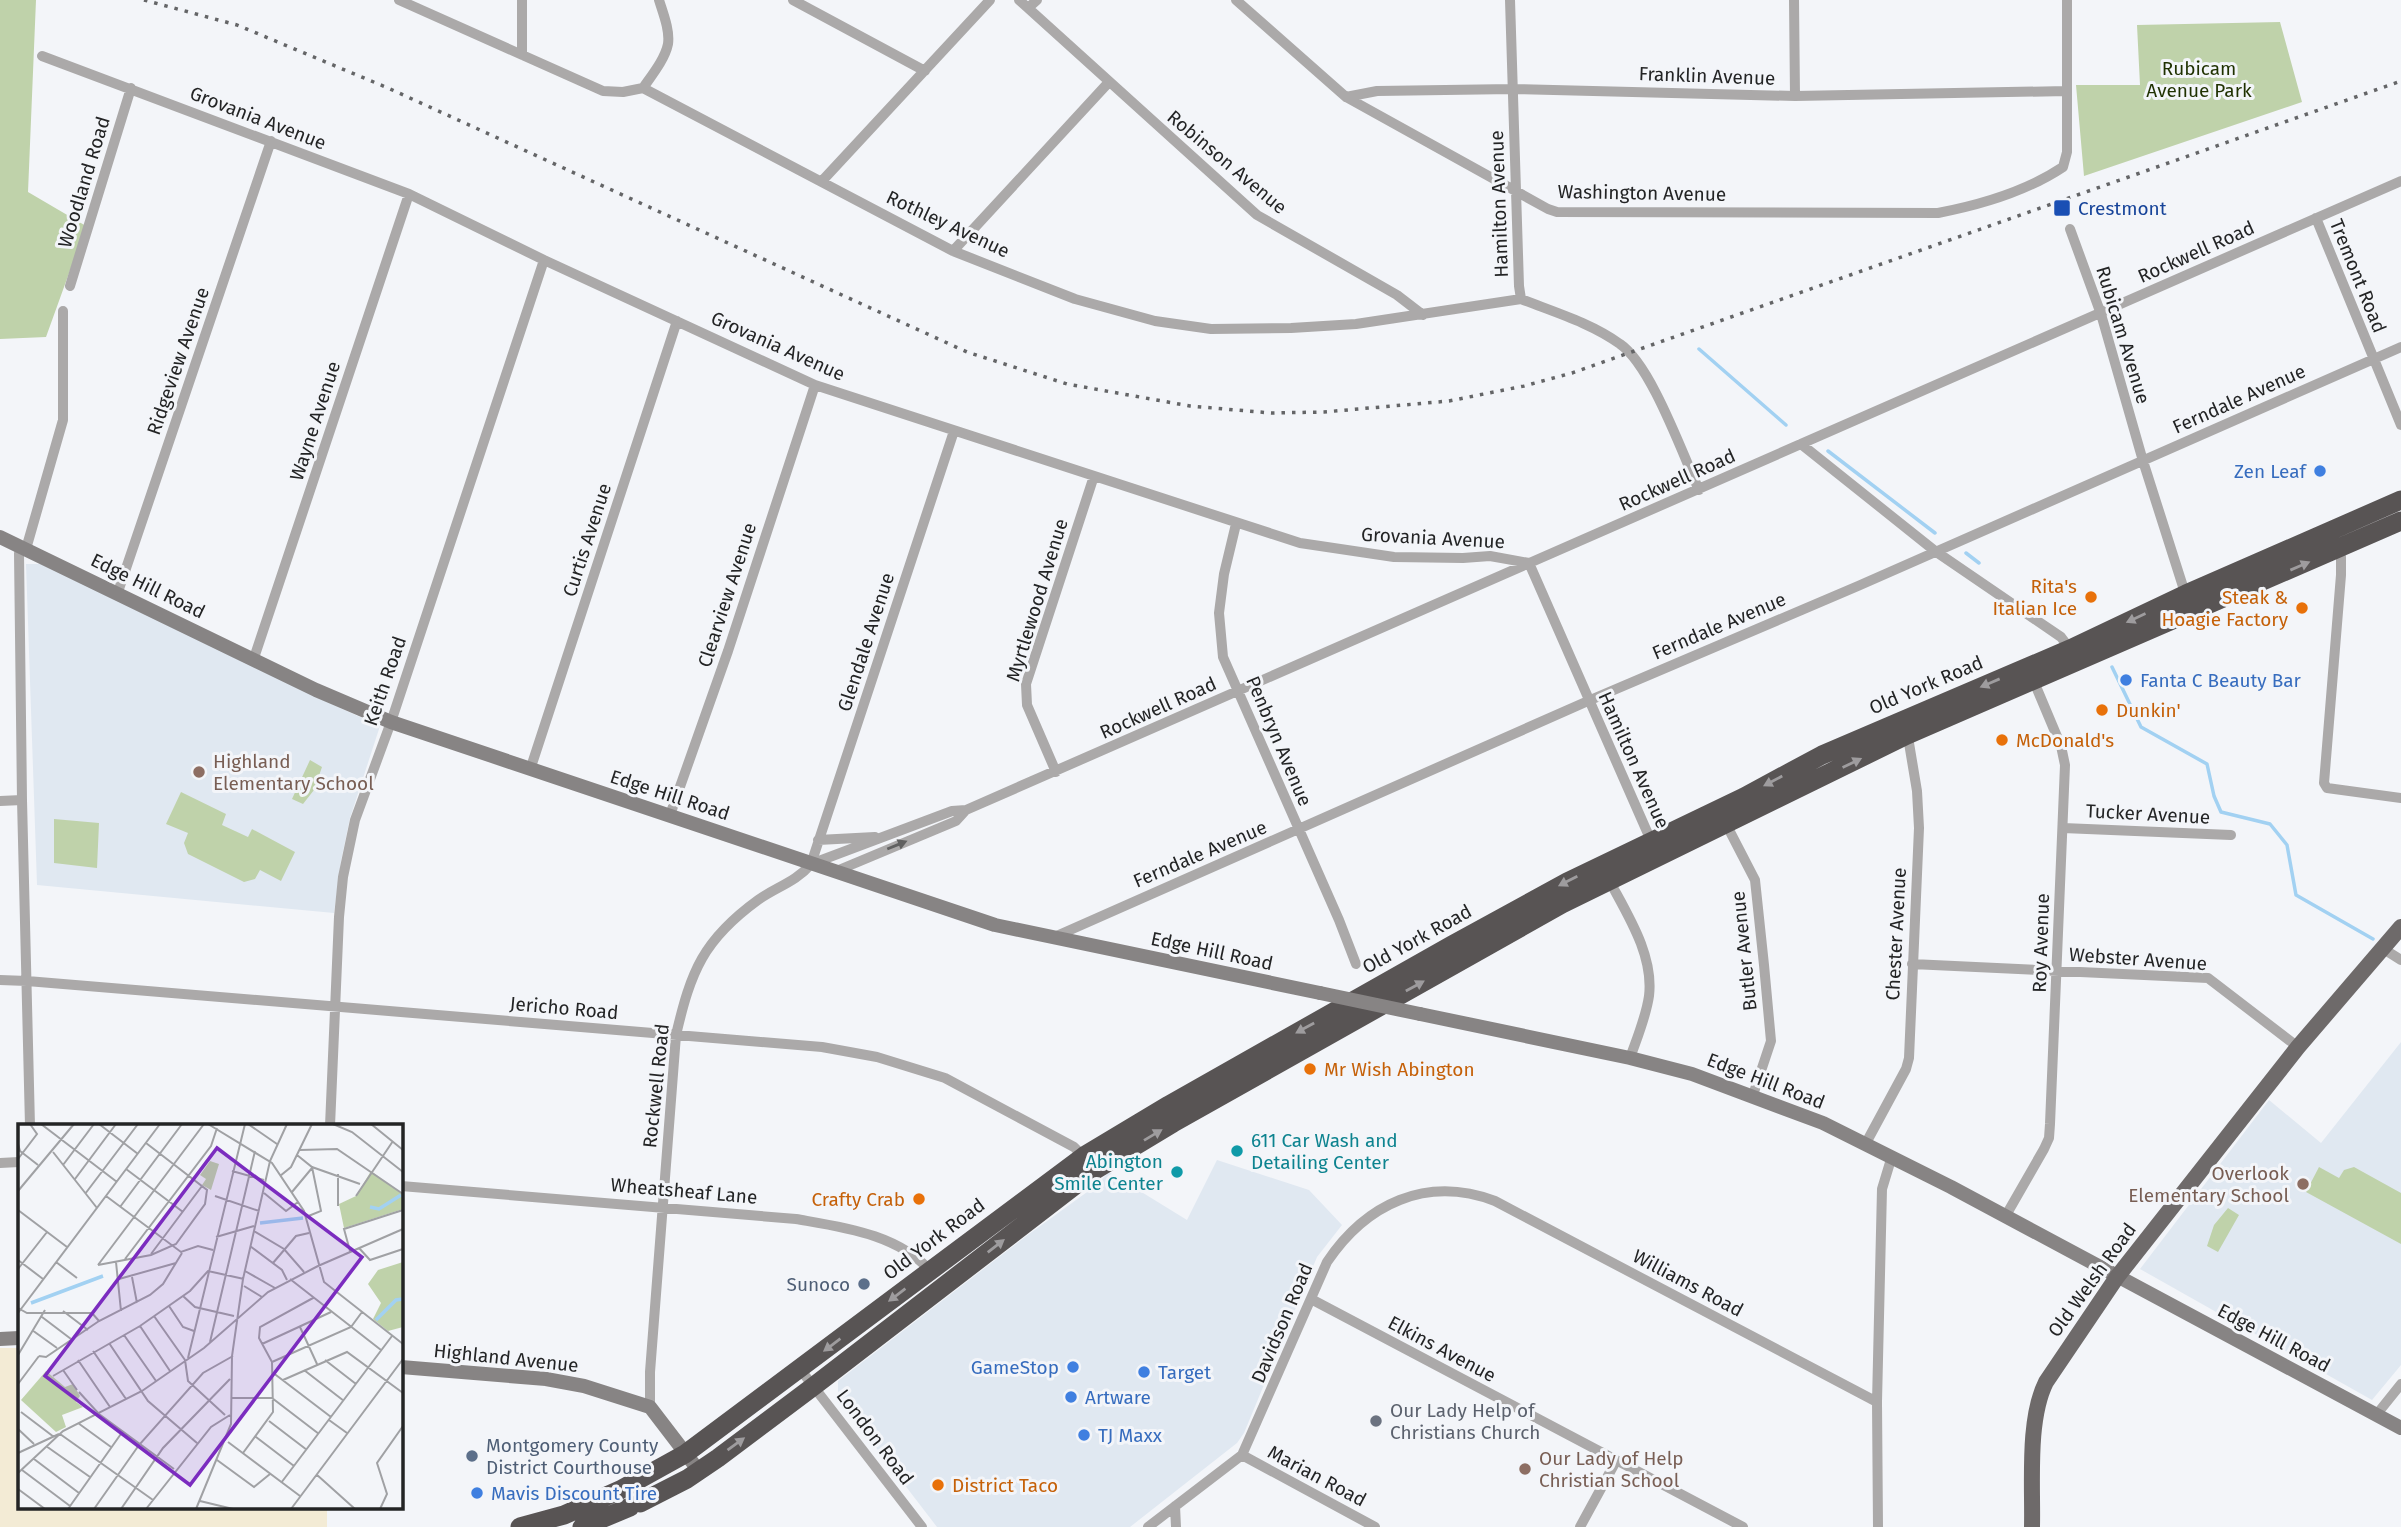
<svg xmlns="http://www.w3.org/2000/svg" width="2401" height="1527" viewBox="0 0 2401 1527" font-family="'Fira Sans',sans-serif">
<rect width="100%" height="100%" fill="#f3f5f9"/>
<!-- built -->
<path fill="#e0e8f1" d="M26,564H45L327,702L380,726L350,818L341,861L334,913L37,885Z
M2401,1042V1365L2372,1400L2140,1269L2269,1100L2321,1143Z
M1217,1160L1309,1190L1342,1225L1317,1257L1244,1433L1237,1443L1130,1527H937L838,1398V1381L1025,1237L1094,1187L1109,1172L1187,1220Z"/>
<!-- medical -->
<path fill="#f3ebd5" d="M0,1348H19V1508H327V1527H0Z"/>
<!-- green -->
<path fill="#bfd2aa" d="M0,0H36L28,192L86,226L46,337L0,339Z
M2280,22L2302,102L2084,176L2076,85H2140L2137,25Z
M310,760L322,767L314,790L303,804L292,799Z
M181,792L226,814L222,825L248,837L252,829L295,852L281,881L260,870L255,879L244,882L188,854L184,843L188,833L166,824Z
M54,819L99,823L97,868L54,863Z
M2319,1167L2339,1178L2344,1170L2354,1167L2401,1193V1244L2306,1192Z
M2228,1208L2239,1215L2218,1252L2207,1246L2214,1225Z"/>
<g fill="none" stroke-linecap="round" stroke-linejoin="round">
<!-- stream -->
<path stroke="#a2d1f2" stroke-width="3.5" d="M1699,349L1786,425
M1828,451L1935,533
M1966,553L1979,563
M2112,667L2141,727L2207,764L2214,796L2221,812L2270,824L2287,845L2296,895L2373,939"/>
<!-- street -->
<path stroke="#aba9a9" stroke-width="10" d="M399,0L603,91L623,92L643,88L953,251L1075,299L1155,321L1211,329L1291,328L1356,324L1521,299
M522,0V55
M793,0L925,71
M1019,0L1028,8L1037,0
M1236,0L1346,97L1548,209L1557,212L1938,213C1980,205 2027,191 2063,167L2067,152V0
M1510,0L1519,286L1521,299C1554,312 1591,323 1620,344C1651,365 1682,453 1699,490
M1794,0L1795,96
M1028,8L1257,215L1397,295L1423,315
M42,56L409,194L544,260L815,385L1300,543L1394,557L1463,558L1490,556L1529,563L1652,843
M643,88C652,75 665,59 668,44C670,30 663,13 659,0
M1346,97L1377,91L1513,89L1795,96L2067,91
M822,181L990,0
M2316,218L2401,425
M2070,229L2101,314L2143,461L2186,596
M953,251L1109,82
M70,286L131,88
M1801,444L1935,551L2061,637L2070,649
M1236,524L1224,574L1219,613L1223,657L1339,920L1356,964
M2338,546L2341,557V575L2324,783L2327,788L2401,798
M118,592L271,141
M254,658L409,194
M530,770L677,321
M1056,772L1027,705L1026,684L1094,476
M0,801L22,800
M670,815L728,651L815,385
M1725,822L1755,880L1764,965L1771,1041L1753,1095
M2063,828L2231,835
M818,840L875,837
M811,864L954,431
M834,872L956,821L966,810
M1609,880C1627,914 1654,955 1649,996C1646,1017 1637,1038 1630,1058
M1052,938L1588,701L1858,586L2401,347
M2382,948L2401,960
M1912,964L2208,978L2298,1047
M0,980L27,981L822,1047L877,1057L945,1078L1074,1147L1085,1158
M30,1126L22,800L19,553L26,549L63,420V311
M330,1126L339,917L343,877L355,820L391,722L544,260
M1866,1143L1906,1069L1909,1058L1919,828L1917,791L1907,731
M0,1163L19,1162
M401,1186L796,1219C842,1227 900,1234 932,1273
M2005,1217L2044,1149L2049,1138L2050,1124L2065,765L2061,746L2032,677
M1311,1299L1743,1527
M800,1369L922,1527
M650,1407V1372L676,1035C691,971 703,940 758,900C776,887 796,882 811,864L952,811L966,810L2401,181
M2377,1414L2401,1384
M1242,1455L1375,1527
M1175,1506L1176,1527
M1148,1527L1242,1455L1327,1262C1366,1204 1426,1175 1495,1201L1877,1402
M1580,1527L1616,1461
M1878,1527L1877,1402L1882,1189L1892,1156"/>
<!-- secondary -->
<path stroke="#878484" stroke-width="14" d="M0,537L316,690L391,722L995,925L1320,993
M1420,1014L1630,1058L1692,1074L1823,1123L1951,1187L2401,1428
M0,1339L19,1338
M401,1367L546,1379L584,1386L650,1407L699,1471"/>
<!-- primary -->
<path stroke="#6e6a6a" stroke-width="16" d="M2032,1527C2033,1484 2027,1420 2046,1382L2117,1277L2298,1047L2401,927"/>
<!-- highway -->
<path stroke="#585454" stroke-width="19" d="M640,1503L687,1479L718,1458L814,1386L1095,1170L1173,1123L1562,904L1907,735L2401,521
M520,1527L564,1515L620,1490L685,1454L1084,1156L1169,1105L1452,945L1567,882L1744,797L1822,755L2070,649L2186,594L2401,500
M582,1527L630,1507"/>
<!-- rail -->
<path stroke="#646567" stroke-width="3.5" stroke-dasharray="3.5 7" stroke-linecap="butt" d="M144,0L237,25L388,88L967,352L1067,384L1190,406L1271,413L1324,412L1449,401L1524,386L1572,373L2401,81"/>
<!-- secondary-bridge -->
<path stroke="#878484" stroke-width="14" d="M1320,993L1420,1014"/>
</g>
<!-- one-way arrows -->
<defs><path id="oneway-solid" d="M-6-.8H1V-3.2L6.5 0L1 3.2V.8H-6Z" transform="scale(1.75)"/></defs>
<g fill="#9e9c9e">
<use href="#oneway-solid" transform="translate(2300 566) rotate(-23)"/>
<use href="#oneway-solid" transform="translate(2136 618) rotate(155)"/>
<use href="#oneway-solid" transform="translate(1990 683) rotate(157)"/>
<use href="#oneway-solid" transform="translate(1852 763) rotate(-26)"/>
<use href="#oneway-solid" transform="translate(1773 781) rotate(152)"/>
<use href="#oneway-solid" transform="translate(1568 881) rotate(153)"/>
<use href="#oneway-solid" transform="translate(1415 986) rotate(-29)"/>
<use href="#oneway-solid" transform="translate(1305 1028) rotate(151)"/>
<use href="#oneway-solid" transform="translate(1153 1135) rotate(-31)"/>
<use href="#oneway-solid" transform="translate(996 1246) rotate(-38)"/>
<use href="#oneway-solid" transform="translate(897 1295) rotate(143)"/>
<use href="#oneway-solid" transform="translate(832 1345) rotate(143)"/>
<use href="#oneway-solid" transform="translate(736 1444) rotate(-36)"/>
</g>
<use fill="#606060" href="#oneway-solid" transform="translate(897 845) rotate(-22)"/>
<!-- markers -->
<rect fill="#1a4fb4" stroke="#f3f5f9" stroke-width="2.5" x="2053" y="199" width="18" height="18" rx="3.5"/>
<g fill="#3f7fe0" stroke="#f3f5f9" stroke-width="2.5">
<circle cx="2320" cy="471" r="7"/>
<circle cx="2126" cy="680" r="7"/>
<circle cx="1073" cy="1367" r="7"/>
<circle cx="1144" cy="1372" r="7"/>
<circle cx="1071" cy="1397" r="7"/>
<circle cx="1084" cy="1435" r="7"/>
<circle cx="477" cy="1493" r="7"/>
</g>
<g fill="#e8710a" stroke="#f3f5f9" stroke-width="2.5">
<circle cx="2091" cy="597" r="7"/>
<circle cx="2302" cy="608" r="7"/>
<circle cx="2102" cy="710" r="7"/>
<circle cx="2002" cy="740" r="7"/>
<circle cx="1310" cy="1069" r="7"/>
<circle cx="919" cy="1199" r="7"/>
<circle cx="938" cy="1485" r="7"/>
</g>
<g fill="#8d6e63" stroke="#f3f5f9" stroke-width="2.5">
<circle cx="199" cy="772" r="7"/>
<circle cx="2303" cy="1184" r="7"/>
<circle cx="1525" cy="1469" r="7"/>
</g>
<g fill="#0f9aa8" stroke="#f3f5f9" stroke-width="2.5">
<circle cx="1237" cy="1151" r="7"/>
<circle cx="1177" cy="1172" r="7"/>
</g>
<g fill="#5c6f8a" stroke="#f3f5f9" stroke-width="2.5">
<circle cx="864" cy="1284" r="7"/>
<circle cx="472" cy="1456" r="7"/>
</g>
<circle fill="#6b7280" stroke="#f3f5f9" stroke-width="2.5" cx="1376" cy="1421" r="7"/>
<g text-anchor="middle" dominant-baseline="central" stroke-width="6" stroke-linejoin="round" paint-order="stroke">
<!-- park labels -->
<g font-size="19" fill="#1f3100" stroke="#f3f5f9">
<text x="2199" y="68">Rubicam<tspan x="2199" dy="22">Avenue Park</tspan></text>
</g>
<!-- street labels -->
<g font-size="19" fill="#232425" stroke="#f3f5f9">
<text transform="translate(1707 76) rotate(2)">Franklin Avenue</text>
<text transform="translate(258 118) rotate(21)">Grovania Avenue</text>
<text transform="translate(1227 162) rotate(40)">Robinson Avenue</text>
<text transform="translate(84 182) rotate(-73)">Woodland Road</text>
<text transform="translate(1642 193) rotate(1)">Washington Avenue</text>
<text transform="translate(1499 204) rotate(-92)">Hamilton Avenue</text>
<text transform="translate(948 224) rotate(25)">Rothley Avenue</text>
<text transform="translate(2196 252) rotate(-24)">Rockwell Road</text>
<text transform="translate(2358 276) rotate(68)">Tremont Road</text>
<text transform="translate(2123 335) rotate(73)">Rubicam Avenue</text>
<text transform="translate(778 346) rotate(24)">Grovania Avenue</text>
<text transform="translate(178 361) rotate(-71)">Ridgeview Avenue</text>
<text transform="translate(2239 399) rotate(-24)">Ferndale Avenue</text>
<text transform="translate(315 421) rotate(-72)">Wayne Avenue</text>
<text transform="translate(1677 480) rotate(-24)">Rockwell Road</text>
<text transform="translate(1433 538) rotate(3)">Grovania Avenue</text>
<text transform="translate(587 540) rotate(-72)">Curtis Avenue</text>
<text transform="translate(148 586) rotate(26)">Edge Hill Road</text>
<text transform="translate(727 595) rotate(-72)">Clearview Avenue</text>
<text transform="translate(1037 600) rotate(-73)">Myrtlewood Avenue</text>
<text transform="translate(1719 626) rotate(-23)">Ferndale Avenue</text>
<text transform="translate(866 642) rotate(-72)">Glendale Avenue</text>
<text transform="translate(385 681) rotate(-71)">Keith Road</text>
<text transform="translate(1926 685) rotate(-23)">Old York Road</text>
<text transform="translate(1158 708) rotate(-24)">Rockwell Road</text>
<text transform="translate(1279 741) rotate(67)">Penbryn Avenue</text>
<text transform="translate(1634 760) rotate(66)">Hamilton Avenue</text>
<text transform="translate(670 795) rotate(18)">Edge Hill Road</text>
<text transform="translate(2148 814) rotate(3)">Tucker Avenue</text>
<text transform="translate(1200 854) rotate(-23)">Ferndale Avenue</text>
<text transform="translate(1896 934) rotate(-87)">Chester Avenue</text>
<text transform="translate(1417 939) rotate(-29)">Old York Road</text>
<text transform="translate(2041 943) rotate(-88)">Roy Avenue</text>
<text transform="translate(1212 951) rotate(12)">Edge Hill Road</text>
<text transform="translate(1744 951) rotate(-96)">Butler Avenue</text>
<text transform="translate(2138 959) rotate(4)">Webster Avenue</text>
<text transform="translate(564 1008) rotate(5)">Jericho Road</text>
<text transform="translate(1766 1081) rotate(21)">Edge Hill Road</text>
<text transform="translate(656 1086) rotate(-84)">Rockwell Road</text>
<text transform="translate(684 1191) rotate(5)">Wheatsheaf Lane</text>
<text transform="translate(934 1239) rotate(-37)">Old York Road</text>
<text transform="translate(2092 1280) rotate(-54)">Old Welsh Road</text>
<text transform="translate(1688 1283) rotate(28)">Williams Road</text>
<text transform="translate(1282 1323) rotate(-67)">Davidson Road</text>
<text transform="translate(2274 1338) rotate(28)">Edge Hill Road</text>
<text transform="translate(1442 1349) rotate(28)">Elkins Avenue</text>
<text transform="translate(506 1358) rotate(6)">Highland Avenue</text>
<text transform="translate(875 1437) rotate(53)">London Road</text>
<text transform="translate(1317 1476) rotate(28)">Marian Road</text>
</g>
<!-- transit labels -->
<g font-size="19" fill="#164399" stroke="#f3f5f9" text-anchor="start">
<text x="2078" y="208">Crestmont</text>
</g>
<!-- shop labels -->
<g font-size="19" fill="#366cbe" stroke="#f3f5f9" text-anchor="start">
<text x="2306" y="471" text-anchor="end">Zen Leaf</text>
<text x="2140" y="680">Fanta C Beauty Bar</text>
<text x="1059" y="1367" text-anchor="end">GameStop</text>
<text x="1158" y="1372">Target</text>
<text x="1085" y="1397">Artware</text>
<text x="1098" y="1435">TJ Maxx</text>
<text x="491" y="1493">Mavis Discount Tire</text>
</g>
<!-- food labels -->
<g font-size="19" fill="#c56008" stroke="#f3f5f9" text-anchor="start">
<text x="2077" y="586" text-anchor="end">Rita's<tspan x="2077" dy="22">Italian Ice</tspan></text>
<text x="2288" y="597" text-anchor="end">Steak &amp;<tspan x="2288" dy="22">Hoagie Factory</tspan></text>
<text x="2116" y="710">Dunkin'</text>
<text x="2016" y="740">McDonald's</text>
<text x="1324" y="1069">Mr Wish Abington</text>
<text x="905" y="1199" text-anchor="end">Crafty Crab</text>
<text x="952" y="1485">District Taco</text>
</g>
<!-- education labels -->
<g font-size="19" fill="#785e54" stroke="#f3f5f9" text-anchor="start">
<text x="213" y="761">Highland<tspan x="213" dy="22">Elementary School</tspan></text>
<text x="2289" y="1173" text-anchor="end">Overlook<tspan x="2289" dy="22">Elementary School</tspan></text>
<text x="1539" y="1458">Our Lady of Help<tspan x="1539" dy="22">Christian School</tspan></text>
</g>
<!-- culture labels -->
<g font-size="19" fill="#0d838f" stroke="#f3f5f9" text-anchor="start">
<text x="1251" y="1140">611 Car Wash and<tspan x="1251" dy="22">Detailing Center</tspan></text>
<text x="1163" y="1161" text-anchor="end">Abington<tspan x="1163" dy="22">Smile Center</tspan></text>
</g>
<!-- service labels -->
<g font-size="19" fill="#4e5e75" stroke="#f3f5f9" text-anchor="end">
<text x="850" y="1284">Sunoco</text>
<text x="486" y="1445" text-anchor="start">Montgomery County<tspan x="486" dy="22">District Courthouse</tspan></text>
</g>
<!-- worship labels -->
<g font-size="19" fill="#5b616d" stroke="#f3f5f9" text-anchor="start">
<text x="1390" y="1410">Our Lady Help of<tspan x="1390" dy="22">Christians Church</tspan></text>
</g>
</g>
<!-- overview -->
<g transform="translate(18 1124)">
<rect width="385" height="385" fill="#f3f5f9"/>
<path d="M192,37L201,40L193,66L184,61L188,55L182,51ZM353,47L385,71V85L326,104L321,80L338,72ZM385,138V203L370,207L355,195L363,179L350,160L360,146ZM28,247L47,263L55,260L62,272L58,278L65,283L44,291L48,303L38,308L3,276Z" fill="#bfd2aa"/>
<path fill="none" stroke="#a2d1f2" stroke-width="3.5" d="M352,83L361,85L383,71M242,99L285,94M13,179L85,152M358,196L378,176L385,175"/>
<path fill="none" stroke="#a0a1a4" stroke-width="2" d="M23,0L99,58M81,0L120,30M190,0L254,39L286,87L306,158L385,220M230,0L259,20M315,0L334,8L385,48M353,0L385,26M0,20L2,27L20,41M282,26L319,25L385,70M35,28L79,84M279,31L294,43L342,60M0,35L19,10L12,0M45,41L76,0M108,45L165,88M214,47L246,56M262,52L273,43L294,0M57,55L98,0M0,67L56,0M274,68L294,44M246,69L268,87L280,78M67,70L120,0M88,72L163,128L180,122L195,126M197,72L241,87M338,72L375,17M320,82V50M102,83L164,0M0,86L49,123M288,93L303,87L294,43M236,107L266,125L286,148M198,113L236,102M232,122L264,146L269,156M341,124L352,136L385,125M332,127L326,105L385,86M133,130L184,62M107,135L193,22L199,4M0,136L25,155M38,138L59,154M98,138L103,187M255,139L278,112L291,109M80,141L133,131L158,120L187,80L189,66L128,19M80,141L186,0M300,142L385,105M0,145L29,108M227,147L257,164M114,153L119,179M101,155L158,139M272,155L363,226M226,162L244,173M165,172L177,183L216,192M151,182L165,203L176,207M0,184L9,189H74L81,197M45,187L70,206M0,189L142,0M136,192L167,236M24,193L53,215M122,202L152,247M282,203L299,240M14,206L39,224M106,211L138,257M192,218L237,27M91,219L130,277L179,319M244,220L313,188M75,227L108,275M0,231L27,186M21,232L28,233L81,197L132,171L145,160L164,129M170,234L227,0M60,236L92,283M167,236L170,257L207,291M307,236L338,260M254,238L333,203L344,188M45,246L59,266M286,246L326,277M254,248L313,293M35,252L122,202L172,167L190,147L226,155M265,256L329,228L385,269M0,260L21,232M61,268L81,290L156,345M214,274H254L301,310M3,288L36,313M311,296L329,309M251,297L289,326M60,299L93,323M0,305L16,320M42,310L135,376M238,313L276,342M210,318L282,372M28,322L72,353M0,329L41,310M225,329L255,288L254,238L241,214L242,203L295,174M16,335L61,369M199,336L236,363L252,350M4,346L52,382M0,349L45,307L124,267L186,224L250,168L300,142M298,350L337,385M263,359L374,212M0,365L27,385M182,377L215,385M50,385L105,307M76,385L121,321L185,249L215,232M103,385L145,324L212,255M128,385L193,303L212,291M178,385L213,300L214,232L225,155L252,37L269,0M273,385L385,235M362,385L369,370L359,339L385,302"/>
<path fill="#7b2cbf" fill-opacity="0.15" stroke="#7b2cbf" stroke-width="3.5" d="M199,24L344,133L172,361L27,252Z"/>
<rect width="385" height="385" fill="none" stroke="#232425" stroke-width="3.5"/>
</g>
</svg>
